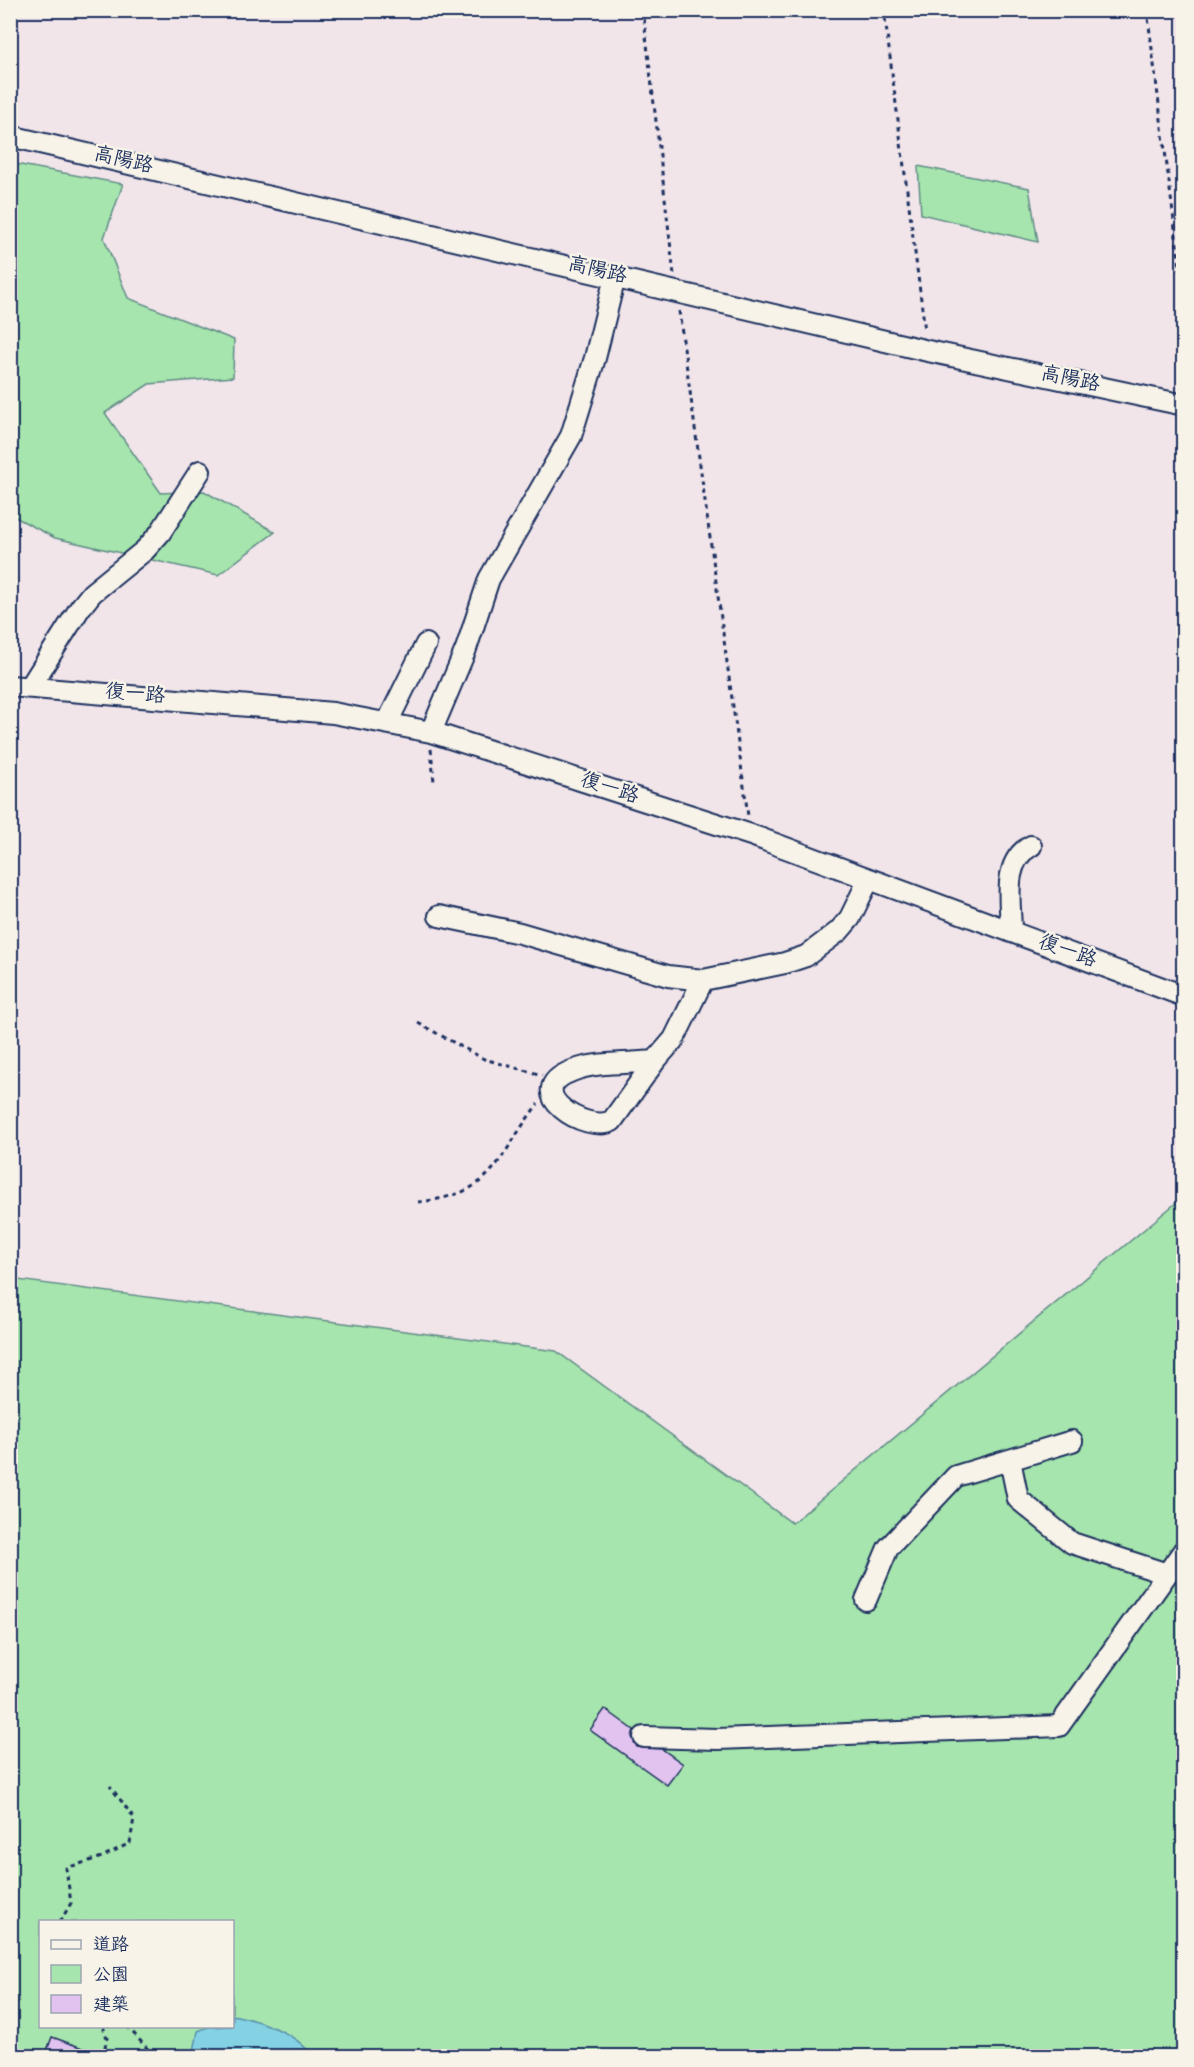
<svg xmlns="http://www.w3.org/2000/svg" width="1194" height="2067" viewBox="0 0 1194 2067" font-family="'Gochi Hand','LXGW WenKai TC',sans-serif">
<rect width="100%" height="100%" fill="#f1e5ea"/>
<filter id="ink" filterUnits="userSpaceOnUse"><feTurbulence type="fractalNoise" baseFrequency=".0167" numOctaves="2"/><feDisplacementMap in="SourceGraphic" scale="12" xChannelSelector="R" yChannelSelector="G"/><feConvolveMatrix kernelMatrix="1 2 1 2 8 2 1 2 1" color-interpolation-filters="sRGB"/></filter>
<g filter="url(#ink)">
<!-- green -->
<path fill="#a6e5ad" stroke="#608a86" stroke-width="1.5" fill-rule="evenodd" d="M10,163L123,184L104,238L128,298L234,340L233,377L149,384L105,413L161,493L204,491L275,532L218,575L55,538L11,515Z
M918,166L1029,188L1038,242L921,214Z
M1183,1197V2056H11V1279L556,1351L792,1523ZM40,1922H232V2026H40Z"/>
<!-- water -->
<path fill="#83d1e2" stroke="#5990ad" stroke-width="1.5" d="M233,2015C259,2020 297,2033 312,2056H193L198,2031L208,2027L232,2026Z"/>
<!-- building -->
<path fill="#e2c3f0" stroke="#1b2f5e" stroke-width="1.5" d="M605,1709L634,1730L632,1737L637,1747L662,1749L683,1764L667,1785L590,1730Z
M52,2037L102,2055V2056H45Z"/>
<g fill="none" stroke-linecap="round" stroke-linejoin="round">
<!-- minor casing -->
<g stroke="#1b2f5e" stroke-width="24">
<path id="minor" d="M10,136L928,351L1184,405
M10,686L333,713L431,732L751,835L1184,996
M30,687L80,608L92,593L145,550L160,533L200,471
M387,723L426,644
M431,732L466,649L489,579L571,436L595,358L615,277
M439,916L520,933L668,976L703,980L785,963L806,956L839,931L850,918L869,879
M1011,932C1011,903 1001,862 1031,846
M655,1061L612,1121C586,1134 518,1091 572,1071C596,1061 629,1064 655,1061L674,1039L703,980
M1010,1460L1018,1499L1072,1543L1167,1574
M866,1600L888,1548L956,1476L1072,1441
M644,1737L718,1739L1059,1726L1184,1550"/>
</g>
<!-- path -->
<path stroke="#1b2f5e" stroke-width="3" stroke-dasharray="4.5 4.5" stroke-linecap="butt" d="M643,10L674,275
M884,10L925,331
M1147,10L1184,299
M679,311L748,816
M431,749L434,782
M418,1023L484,1059L542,1075
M418,1202C497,1194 495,1159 538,1104
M1178,1844L1184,1842
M60,1922L71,1903L66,1868L102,1857L130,1843L134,1818L110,1786
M103,2026L107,2038L103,2056
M127,2026L154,2056"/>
<!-- minor -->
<use href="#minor" stroke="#f7f3e8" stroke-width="20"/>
</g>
</g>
<g text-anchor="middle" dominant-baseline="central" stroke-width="5" stroke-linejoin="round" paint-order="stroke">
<!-- street labels -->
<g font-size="20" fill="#1b2f5e" stroke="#f7f3e8">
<text transform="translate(123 162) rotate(13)">高陽路</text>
<text transform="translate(597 272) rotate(13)">高陽路</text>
<text transform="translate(1070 381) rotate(12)">高陽路</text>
<text transform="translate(135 696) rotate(5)">復一路</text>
<text transform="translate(609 790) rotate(18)">復一路</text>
<text transform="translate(1067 953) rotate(20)">復一路</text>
</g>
</g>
<!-- margin -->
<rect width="1194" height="2067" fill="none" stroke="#f7f3e8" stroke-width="36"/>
<rect x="18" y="18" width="1158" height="2031" fill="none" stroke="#1b2f5e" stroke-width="2" filter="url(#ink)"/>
<!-- legend -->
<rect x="39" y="1920" width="195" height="108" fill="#f7f3e8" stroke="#9fa5b1" stroke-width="1.5"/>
<rect x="51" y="1940" width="30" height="9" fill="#f7f3e8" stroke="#9fa5b1" stroke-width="1.5"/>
<text x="93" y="1950" font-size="18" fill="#1b2f5e">道路</text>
<rect x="51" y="1965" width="30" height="18" fill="#a6e5ad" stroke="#9fa5b1" stroke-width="1.5"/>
<text x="93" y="1980" font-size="18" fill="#1b2f5e">公園</text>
<rect x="51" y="1995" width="30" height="18" fill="#e2c3f0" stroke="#9fa5b1" stroke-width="1.5"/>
<text x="93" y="2010" font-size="18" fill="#1b2f5e">建築</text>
</svg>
